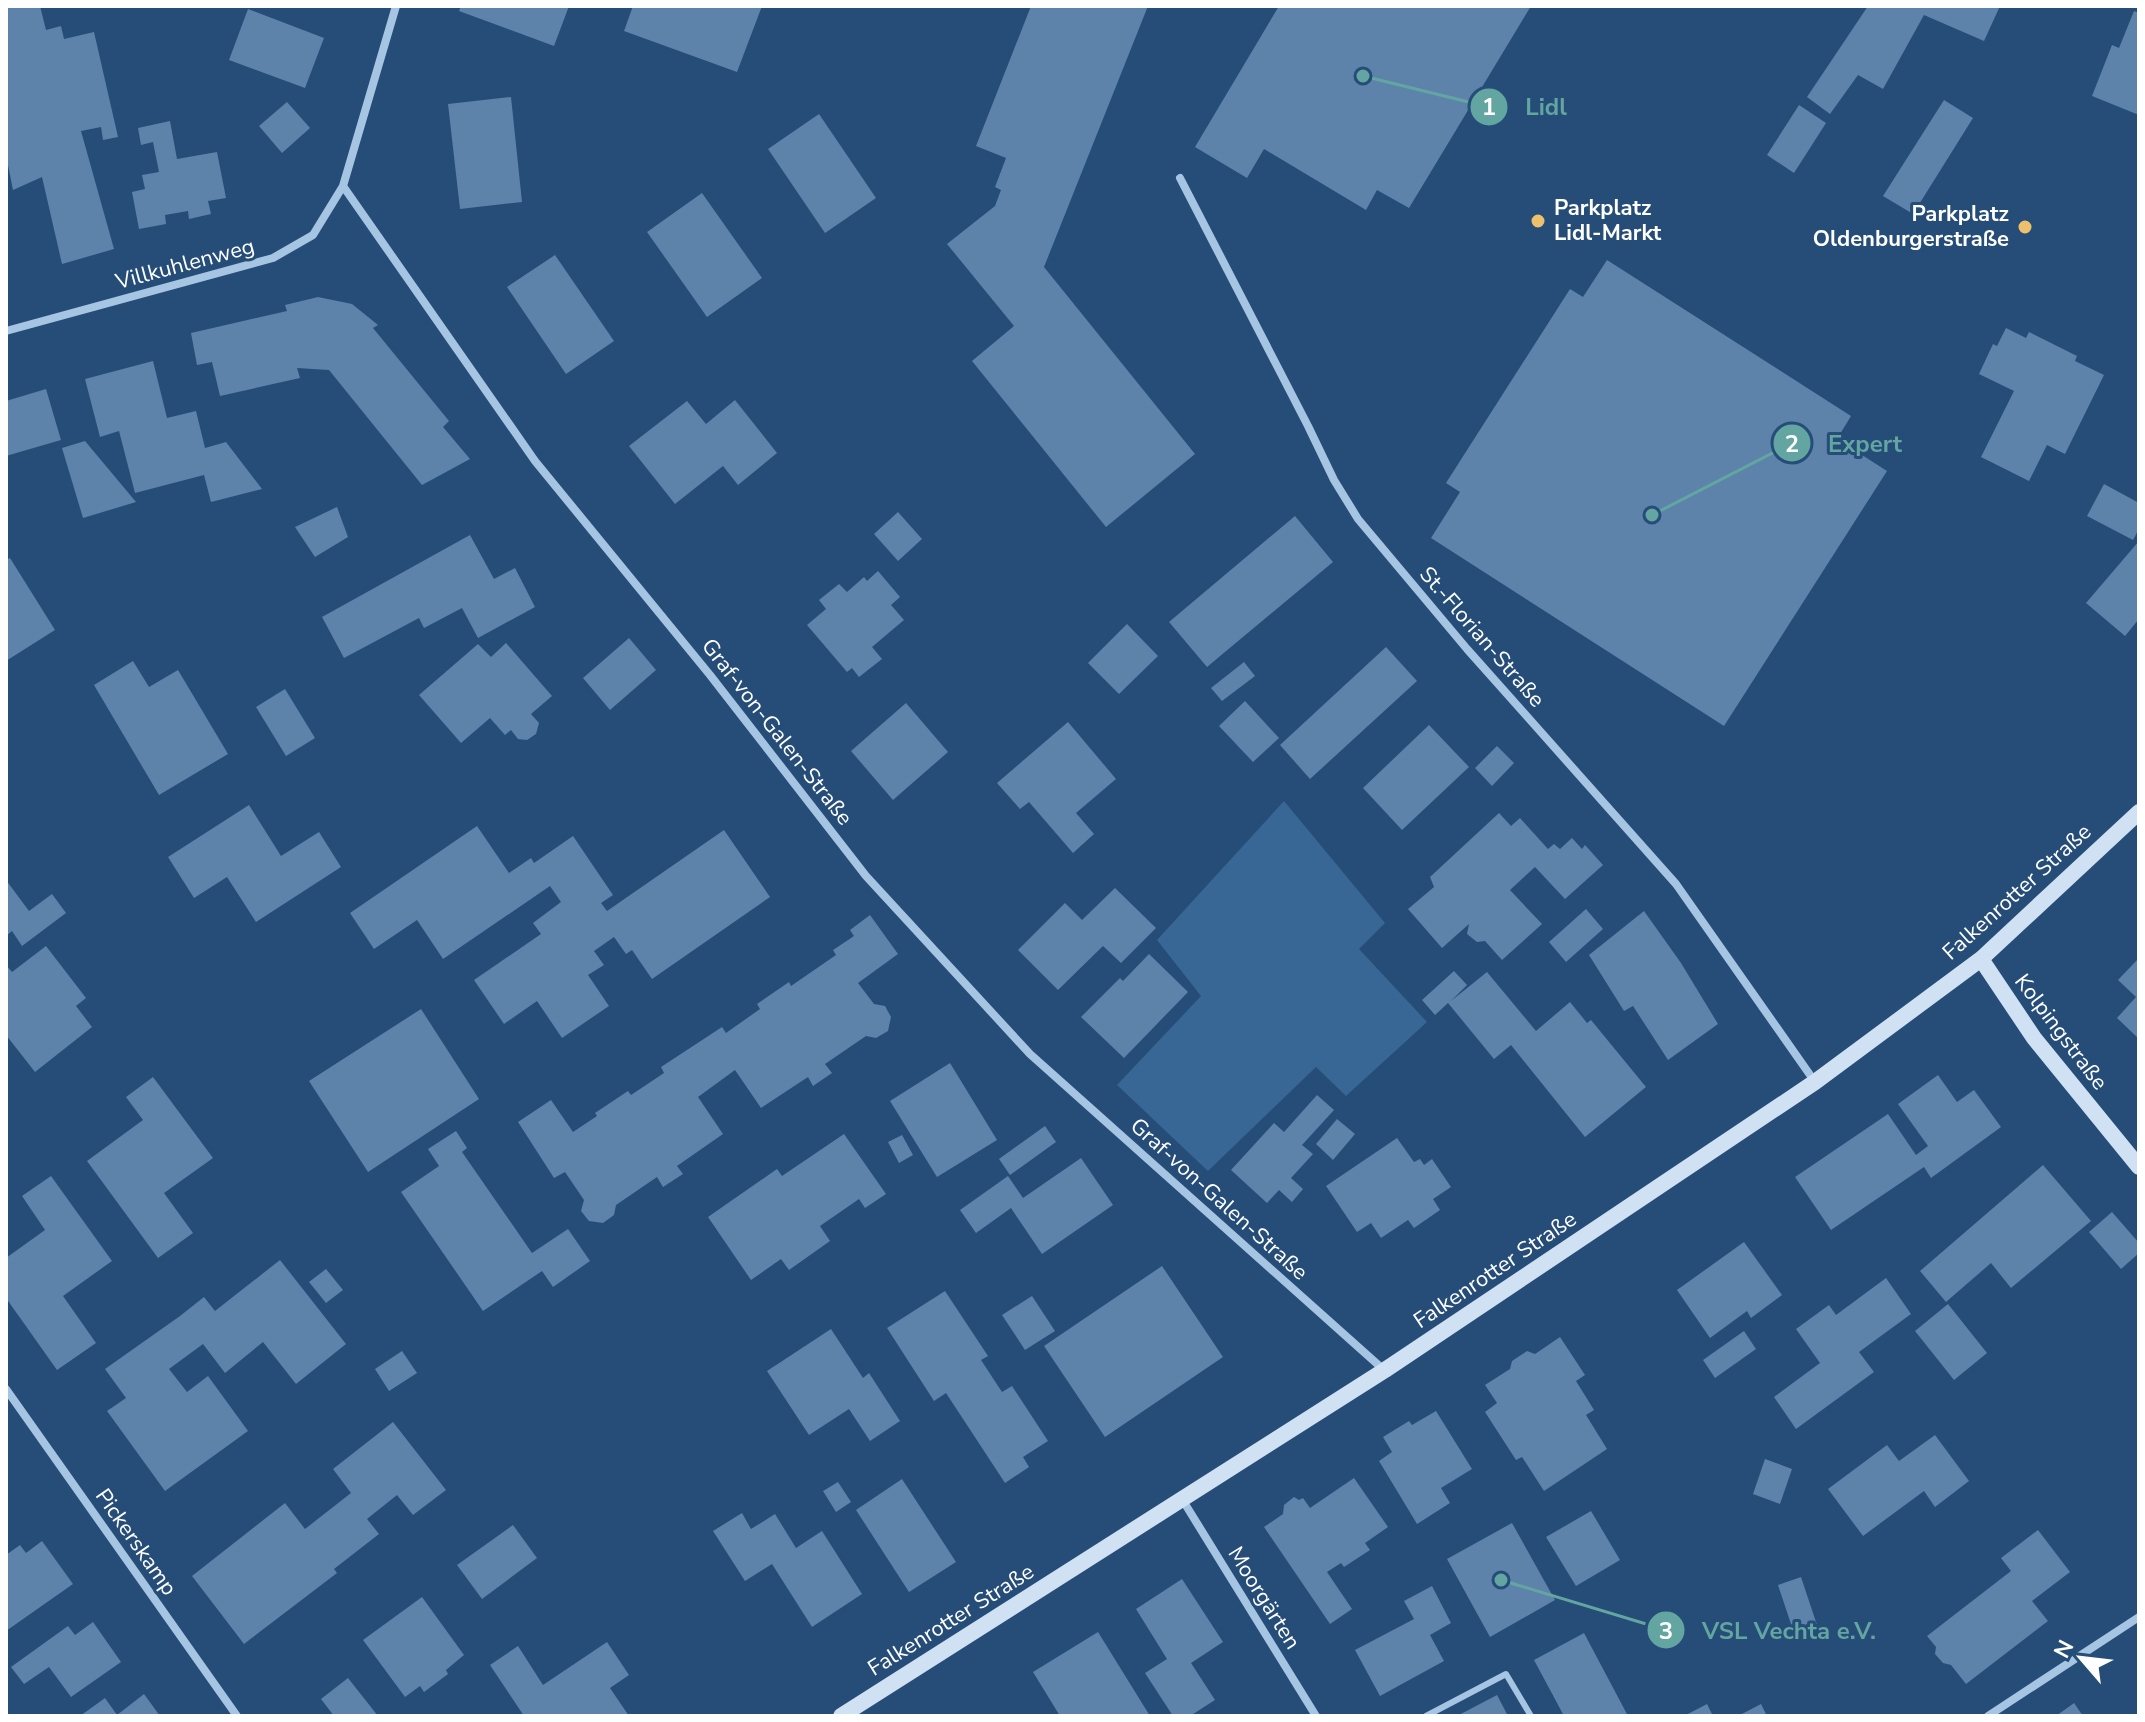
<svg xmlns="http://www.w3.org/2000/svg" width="2145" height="1722" viewBox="0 0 2145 1722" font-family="'Nunito Sans',sans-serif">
<rect width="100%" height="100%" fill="#254d78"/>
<!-- green -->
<path fill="#386795" d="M1284,801L1385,923L1359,949L1427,1022L1346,1096L1316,1067L1208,1171L1117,1085L1201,996L1157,940Z"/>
<!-- building -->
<path fill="#5d83aa" d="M6,6H40L46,30L61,26L64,39L94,32L118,137L103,140L101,127L81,131L114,249L62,264L42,177L13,190L6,155Z
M461,6H569L554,46L459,11Z
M633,6H762L737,72L624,31Z
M1031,6H1148L1044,267L1195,454L1106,527L972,361L1014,326L947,244L995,206L1001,190L995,187L1006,158L976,146Z
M1279,6H1531L1409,208L1377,190L1366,210L1264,149L1247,178L1195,147Z
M1868,6H2000L1984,41L1924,15L1883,89L1858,75L1830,114L1807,97Z
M248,9L324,38L305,88L229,60Z
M2134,11L2139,13V115L2092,96L2112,45L2119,48Z
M511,97L522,202L460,209L448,104Z
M1944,100L1973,118L1913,214L1883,196Z
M287,102L310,128L282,153L259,126Z
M1799,105L1826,123L1794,173L1767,155Z
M819,114L876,198L825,233L768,149Z
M170,121L177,159L217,152L226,198L208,201L211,214L189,219L188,211L165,215L166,224L139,229L132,192L145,189L142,175L159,172L153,142L141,145L138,128Z
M702,193L762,278L707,317L647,232Z
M555,255L614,341L566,374L507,287Z
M1607,260L1851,416L1837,439L1887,471L1724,726L1431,538L1460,492L1446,483L1570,289L1583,297Z
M318,297L352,304L378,325L373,328L449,421L443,427L470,459L422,485L329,370L297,368L300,378L220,396L212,362L197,365L191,333L287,311L285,305Z
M2006,328L2026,338L2029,332L2077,356L2075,361L2104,375L2065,454L2047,445L2029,481L1981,457L2014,391L1979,374L1993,344L1997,346Z
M153,361L167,418L196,411L205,448L226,442L262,489L211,502L204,475L135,493L119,431L100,437L85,379Z
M46,389L61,440L6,456V401Z
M735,400L777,453L738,485L723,466L675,504L629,446L687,401L706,424Z
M85,441L136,502L83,518L62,448Z
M2104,484L2139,503V529L2133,540L2087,516Z
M337,507L348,537L315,557L295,527Z
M898,512L922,539L898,561L874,534Z
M1295,516L1333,562L1207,667L1169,622Z
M470,535L494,579L515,568L535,607L478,638L462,608L424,628L419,618L344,658L322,617Z
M2139,541V619L2125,636L2086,603Z
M10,558L55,630L6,661V560Z
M878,571L900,597L891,605L904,620L872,647L882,659L859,677L852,668L847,672L807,625L826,609L819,600L839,584L847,592L864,577L867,581Z
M1127,624L1158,656L1119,694L1088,663Z
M629,638L656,670L610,710L583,678Z
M506,643L552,696L531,714L539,723L536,734L527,740L518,739L511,730L505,735L490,718L461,743L419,695L478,644L491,657Z
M1386,647L1417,681L1310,779L1280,745Z
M133,661L149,687L178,670L228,754L159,795L94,685Z
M1244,662L1255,676L1222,701L1211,688Z
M285,689L315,738L286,756L256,707Z
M1245,701L1279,738L1253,762L1219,726Z
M906,703L948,752L893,800L851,751Z
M1068,722L1116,779L1076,813L1094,834L1073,853L1029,802L1020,809L997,783Z
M1429,725L1469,767L1402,830L1363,788Z
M1497,746L1514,763L1492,786L1475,768Z
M249,805L281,856L319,832L341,867L256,922L227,877L194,898L168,857Z
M1499,813L1511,826L1520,818L1548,849L1554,844L1560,849L1572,838L1582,849L1585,845L1603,865L1565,899L1535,867L1510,890L1542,924L1502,960L1485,941L1477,942L1467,934L1469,924L1442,948L1408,909L1434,887L1430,877Z
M477,826L509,873L531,858L534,863L573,836L613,895L601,903L607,911L724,830L770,897L652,979L632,950L626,954L614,937L594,951L604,965L588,975L609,1006L562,1038L537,1001L504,1024L474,980L541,934L533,923L561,902L550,886L443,959L417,920L374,949L350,913Z
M6,880L29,911L52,894L66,913L22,946L12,931L6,936Z
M1115,888L1156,928L1121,963L1103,946L1058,990L1018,950L1065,903L1082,920Z
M1586,909L1603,929L1566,962L1549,942Z
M1644,911L1681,963L1718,1024L1668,1060L1633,1006L1624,1011L1589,955Z
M870,915L898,954L858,983L874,1004L885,1006L891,1017L888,1031L876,1038L866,1036L825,1064L832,1073L813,1086L808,1077L761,1108L735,1070L698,1097L723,1134L677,1166L683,1174L663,1187L657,1177L616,1205L614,1215L603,1223L589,1221L581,1211L584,1200L565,1172L554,1178L518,1122L551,1100L573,1132L597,1116L595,1113L628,1091L631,1095L664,1073L661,1067L722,1027L726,1033L760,1009L757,1004L789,982L791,986L836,955L833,950L854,936L850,930Z
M46,946L86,998L76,1006L92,1027L35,1072L6,1035V965L12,972Z
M1149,954L1188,992L1124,1058L1081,1017L1120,978L1123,981Z
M2139,958V1039L2117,1018L2136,997L2118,980Z
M1454,971L1467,985L1451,1001L1487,972L1536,1031L1570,1002L1587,1023L1591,1020L1646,1087L1585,1137L1511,1045L1494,1059L1448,1003L1435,1015L1422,1000Z
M421,1009L479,1099L368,1172L309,1081Z
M950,1063L997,1140L937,1177L890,1101Z
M1938,1075L1957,1102L1974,1090L2001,1127L1931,1178L1924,1167L1831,1230L1795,1177L1888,1114L1916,1155L1928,1146L1898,1104Z
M153,1077L213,1158L164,1193L193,1233L158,1258L87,1161L143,1120L126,1097Z
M1317,1095L1334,1110L1302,1145L1313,1154L1291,1178L1303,1189L1292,1202L1279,1190L1267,1203L1231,1170L1274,1123L1284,1132Z
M1337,1119L1355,1134L1333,1160L1316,1144Z
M1045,1126L1056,1142L1010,1175L999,1159Z
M456,1131L467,1148L462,1152L532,1253L568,1229L590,1261L553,1287L542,1271L483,1311L401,1192L439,1166L428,1149Z
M844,1134L886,1194L865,1208L859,1199L820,1226L830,1241L789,1270L781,1259L751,1280L708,1217L777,1169L782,1176Z
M902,1135L913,1155L899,1163L888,1142Z
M1397,1138L1414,1162L1420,1159L1424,1165L1432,1159L1451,1187L1433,1199L1440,1210L1414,1228L1408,1220L1381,1238L1371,1223L1357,1232L1326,1186Z
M1081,1158L1113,1205L1042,1254L1011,1208L976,1233L960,1210L1008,1176L1023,1198Z
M2043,1165L2091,1221L2011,1288L1991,1263L1946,1302L1920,1271Z
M51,1176L112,1261L63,1296L96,1343L57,1370L6,1298V1258L45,1230L22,1196Z
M2112,1212L2139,1243V1253L2121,1269L2089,1232Z
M1744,1242L1782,1295L1751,1318L1747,1311L1710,1338L1677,1290Z
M280,1260L346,1344L296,1384L263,1342L225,1373L203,1344L169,1369L187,1392L208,1376L248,1431L165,1491L107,1411L126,1398L105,1369L180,1316L204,1297L215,1311Z
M1162,1266L1223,1357L1105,1437L1044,1346Z
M326,1269L343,1290L326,1303L309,1282Z
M1886,1278L1911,1314L1859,1352L1874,1372L1796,1429L1774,1397L1820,1363L1796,1329L1829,1305L1836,1315Z
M945,1291L988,1356L981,1360L1002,1392L1012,1386L1048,1441L1023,1457L1029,1467L1005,1483L946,1393L934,1401L887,1328Z
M1032,1296L1055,1331L1025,1350L1002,1315Z
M1948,1304L1987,1353L1954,1380L1915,1331Z
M831,1329L863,1378L869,1373L900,1421L870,1441L849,1409L809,1435L767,1371Z
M1744,1331L1756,1349L1715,1378L1703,1360Z
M1560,1337L1585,1375L1576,1381L1594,1410L1586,1415L1607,1449L1544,1491L1522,1457L1516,1460L1485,1412L1497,1403L1485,1385L1510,1369L1512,1361L1527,1351L1535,1354Z
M402,1351L417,1373L389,1391L375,1369Z
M1436,1411L1472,1469L1441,1488L1450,1503L1417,1524L1379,1461L1392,1452L1383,1437L1409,1421L1412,1425Z
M393,1422L446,1490L413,1515L397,1495L367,1519L379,1534L334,1569L337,1573L244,1644L192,1576L285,1503L305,1529L351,1493L333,1469Z
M1935,1435L1969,1481L1935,1507L1924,1491L1863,1536L1828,1489L1887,1445L1899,1461Z
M1765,1459L1792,1469L1780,1504L1753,1494Z
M1354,1478L1388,1527L1365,1543L1370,1550L1344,1567L1341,1563L1327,1572L1352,1609L1330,1624L1264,1527L1283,1514L1284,1505L1294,1497L1299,1500L1303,1498L1310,1508Z
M902,1479L956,1562L909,1592L856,1510Z
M838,1482L851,1502L836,1512L823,1491Z
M1591,1511L1620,1560L1576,1586L1546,1537Z
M742,1513L751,1529L775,1514L796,1548L822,1531L862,1594L812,1627L772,1564L745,1581L713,1531Z
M1512,1523L1555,1600L1490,1637L1447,1559Z
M513,1525L537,1558L482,1599L457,1565Z
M2038,1530L2070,1572L2032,1601L2048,1621L1966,1684L1951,1665L1943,1663L1935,1654L1936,1647L1927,1636L2011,1571L2001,1558Z
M42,1541L73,1584L6,1631V1555L20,1545L26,1553Z
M1801,1577L1819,1631L1796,1639L1778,1585Z
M1182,1579L1223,1642L1191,1663L1215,1700L1190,1716H1173L1145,1673L1167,1659L1136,1609Z
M1432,1586L1451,1623L1430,1635L1444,1661L1380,1696L1355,1650L1414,1619L1404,1601Z
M422,1597L464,1655L446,1670L448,1674L424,1692L420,1686L405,1697L363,1640Z
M93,1622L121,1662L71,1697L49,1667L24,1684L11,1667L68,1626L75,1635Z
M1098,1632L1150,1716H1060L1033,1672Z
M1584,1633L1628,1716H1564L1534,1660Z
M607,1642L629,1675L610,1688L629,1716H524L490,1665L518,1646L543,1685Z
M348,1678L378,1716H334L321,1699Z
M144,1694L160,1716H80L105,1698L117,1715Z
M1497,1695L1508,1716H1457Z
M2074,1703L2083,1716H2056Z
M1707,1704L1713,1716H1684Z
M1761,1704L1767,1716H1738Z"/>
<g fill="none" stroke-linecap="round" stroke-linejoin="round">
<!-- lane -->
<path stroke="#a6c5e3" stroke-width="6" d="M1426,1716L1506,1674L1531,1716"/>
<!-- street -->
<path stroke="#a6c5e3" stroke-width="8" d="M1180,178L1308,426L1334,480L1358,519L1467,649L1676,884L1815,1082
M343,186L535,461L710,675L866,876L1030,1054L1384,1370
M6,331L273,258L313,235L343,186L396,6
M6,1389L237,1716
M1182,1499L1316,1716
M1988,1716L2139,1617"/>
<!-- secondary -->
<path stroke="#cfe1f3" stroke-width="16" d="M1981,959L2034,1038L2139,1167
M841,1716L1385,1370L1815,1082L1981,959L2139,812"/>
</g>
<!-- markers -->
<g fill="#edc06b" stroke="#254d78" stroke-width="3">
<circle cx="1538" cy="221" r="8"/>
<circle cx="2025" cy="227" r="8"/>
</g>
<g text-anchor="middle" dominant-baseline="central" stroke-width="6" stroke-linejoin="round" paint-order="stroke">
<!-- poi labels -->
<g font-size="22" font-weight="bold" fill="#fff" stroke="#254d78" text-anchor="start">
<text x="1554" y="208">Parkplatz<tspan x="1554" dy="25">Lidl-Markt</tspan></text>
<text x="2009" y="214" text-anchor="end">Parkplatz<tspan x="2009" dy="25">Oldenburgerstraße</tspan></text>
</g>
<!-- street labels -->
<g font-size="22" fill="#fff" stroke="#254d78">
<text transform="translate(185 264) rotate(-15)">Villkuhlenweg</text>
<text transform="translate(1482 637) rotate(49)">St.-Florian-Straße</text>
<text transform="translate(777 732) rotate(52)">Graf-von-Galen-Straße</text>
<text transform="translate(2017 892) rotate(-42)">Falkenrotter Straße</text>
<text transform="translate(2061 1032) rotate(53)">Kolpingstraße</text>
<text transform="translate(1219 1199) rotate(42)">Graf-von-Galen-Straße</text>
<text transform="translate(1495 1270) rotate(-34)">Falkenrotter Straße</text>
<text transform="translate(136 1542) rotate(55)">Pickerskamp</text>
<text transform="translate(1264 1598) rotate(58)">Moorgärten</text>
<text transform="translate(951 1620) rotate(-32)">Falkenrotter Straße</text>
</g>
</g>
<!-- callouts -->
<path fill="none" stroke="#63a6a1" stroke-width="3" d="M1363 76L1489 107M1652 515L1792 443M1501 1580L1666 1630"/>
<g fill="#63a6a1" stroke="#254d78" stroke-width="3">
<circle cx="1363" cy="76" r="8"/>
<circle cx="1652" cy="515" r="8"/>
<circle cx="1501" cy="1580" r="8"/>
<circle cx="1489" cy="107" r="20"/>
<circle cx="1792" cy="443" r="20"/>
<circle cx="1666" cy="1630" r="20"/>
</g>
<g font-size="24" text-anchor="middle" font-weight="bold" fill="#fff">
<text x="1489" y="115">1</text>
<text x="1792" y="452">2</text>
<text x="1666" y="1639">3</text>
</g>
<g font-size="24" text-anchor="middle" font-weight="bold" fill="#63a6a1" stroke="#254d78" stroke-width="6" stroke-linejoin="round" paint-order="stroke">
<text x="1546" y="115">Lidl</text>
<text x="1865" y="452">Expert</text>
<text x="1789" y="1639">VSL Vechta e.V.</text>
</g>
<!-- border -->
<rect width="2145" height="1722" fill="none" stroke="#ffffff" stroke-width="16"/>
<!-- north arrow -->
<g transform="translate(2081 1658) rotate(298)" stroke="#254d78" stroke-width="6" paint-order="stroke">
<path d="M0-6L14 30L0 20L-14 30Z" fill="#ffffff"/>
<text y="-12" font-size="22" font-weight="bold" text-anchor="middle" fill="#ffffff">N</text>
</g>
</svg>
